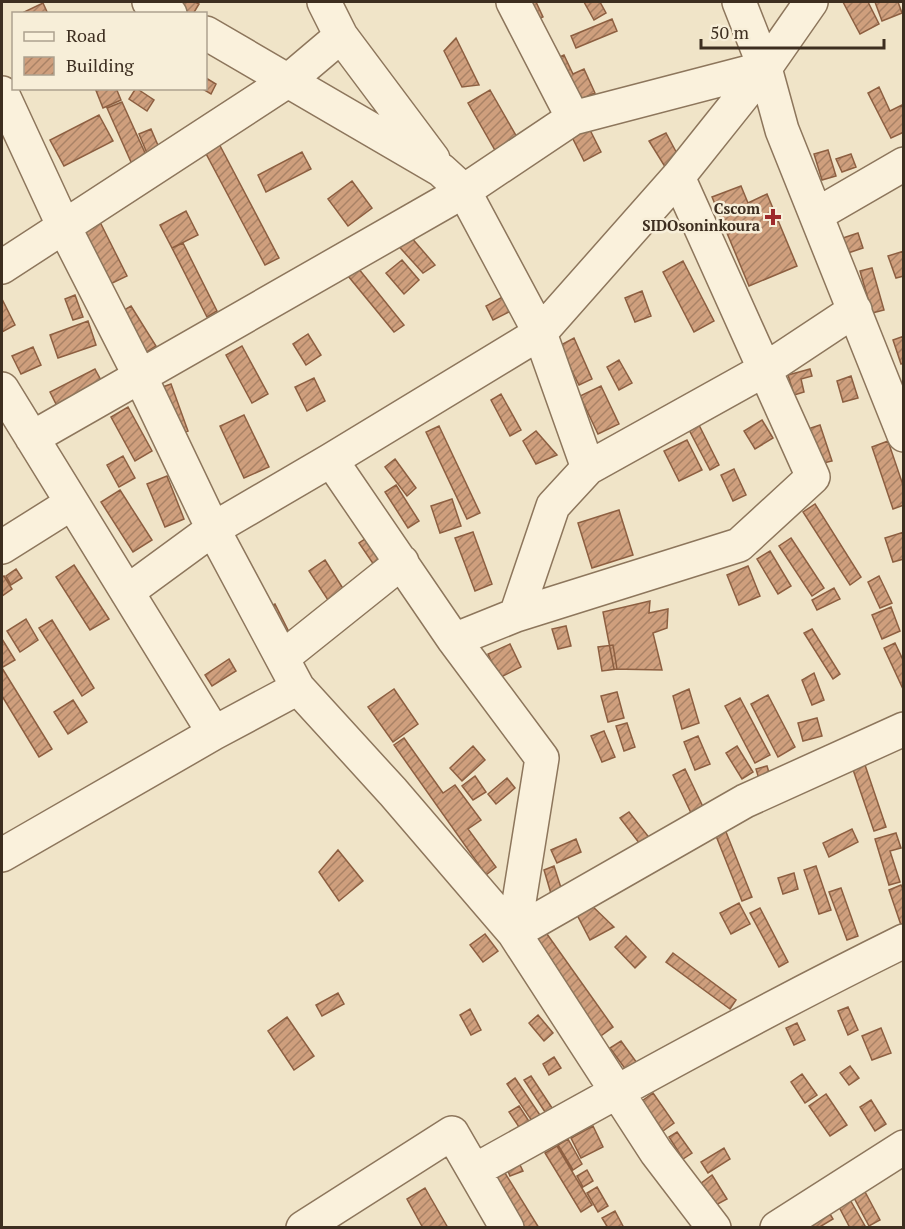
<svg xmlns="http://www.w3.org/2000/svg" width="905" height="1229" viewBox="0 0 905 1229" font-family="'PT Serif',serif">
<defs>
<pattern id="building-hatch" width="6" height="6" patternUnits="userSpaceOnUse" patternTransform="scale(1.5)"><rect width="6" height="6" fill="#cf9f7d"/><path d="M-1 1l2-2M0 6l6-6M5 7l2-2" fill="none" stroke="#a98266"/></pattern>
</defs>
<rect width="100%" height="100%" fill="#f0e4c8"/>
<!-- building -->
<path fill="url(#building-hatch)" stroke="#8d5f41" stroke-width="1.5" d="M158,2H195L199,4L193,14H175Z
M520,2H536L543,17L530,23Z
M584,2H600L606,13L594,20Z
M843,2H868L879,24L860,34Z
M875,2H898L902,13L882,21Z
M43,3L48,14H25L24,12Z
M612,19L617,31L576,48L571,36Z
M456,38L479,85L462,87L444,51Z
M564,55L573,74L584,69L595,93L572,103L553,60Z
M206,78L216,84L211,94L201,88H206Z
M879,87L890,111L902,105L904,108V132L891,138L868,93Z
M95,88H116L121,100L103,108Z
M136,88L154,100L147,111L129,99Z
M490,90L518,139L496,152L468,103Z
M122,102L150,164L135,171L107,108Z
M99,115L113,141L64,166L50,140Z
M588,126L601,152L584,161L571,135Z
M151,129L163,157L151,163L139,134Z
M666,133L681,161L667,170L649,141Z
M217,140L279,258L265,265L203,148Z
M828,150L836,176L822,180L814,154Z
M302,152L311,169L266,192L258,175Z
M851,154L856,167L842,172L836,159Z
M352,181L372,208L348,226L328,199Z
M741,186L748,203L767,194L797,266L749,286L712,197Z
M186,211L198,235L172,248L160,225Z
M98,218L127,276L100,289L72,232Z
M404,229L435,265L423,273L393,240Z
M858,233L863,248L842,255L837,240Z
M183,243L217,311L207,317L172,248Z
M904,251V276L896,278L888,256Z
M402,260L419,280L404,294L386,273Z
M683,261L714,321L694,332L663,272Z
M354,263L404,325L394,332L344,271Z
M872,268L884,310L872,313L860,271Z
M642,291L651,316L635,322L625,298Z
M75,295L83,317L73,320L65,299Z
M506,295L513,310L493,320L486,306Z
M2,299L15,325L2,332Z
M131,306L156,346L139,357L114,316Z
M88,321L96,345L58,358L50,335Z
M308,334L321,355L306,365L293,344Z
M904,336V363L901,364L893,340Z
M574,338L592,379L579,385L559,346Z
M242,346L268,394L252,403L226,355Z
M33,347L41,365L21,374L12,356Z
M619,360L632,383L619,390L607,367Z
M95,369L103,384L58,408L50,392Z
M810,369L812,376L801,379L804,392L794,395L788,375Z
M851,376L858,398L843,402L837,381Z
M314,378L325,401L307,411L295,387Z
M171,384L188,431L174,436L157,389Z
M601,386L619,424L598,434L580,396Z
M501,394L521,430L510,436L491,400Z
M128,407L152,451L135,461L111,417Z
M244,415L269,467L244,478L220,426Z
M762,420L773,438L755,449L744,431Z
M697,421L719,465L710,470L687,426Z
M820,425L832,461L819,464L808,429Z
M439,426L480,513L467,519L426,432Z
M536,431L557,455L536,464L523,441Z
M687,440L702,470L679,481L664,451Z
M888,441L904,488V505L893,509L872,447Z
M123,456L135,478L119,487L107,465Z
M395,459L416,488L407,496L385,467Z
M734,469L746,495L733,501L721,475Z
M167,476L184,519L165,527L147,484Z
M396,485L419,521L408,528L385,492Z
M120,490L152,540L133,552L101,502Z
M452,499L461,526L440,533L431,506Z
M815,504L861,577L850,585L803,512Z
M619,510L633,555L592,568L578,523Z
M473,532L492,584L475,591L455,538Z
M904,532V559L893,562L885,538Z
M368,537L383,559L374,565L359,543Z
M791,538L824,588L812,596L779,546Z
M770,551L791,586L778,594L757,559Z
M325,560L344,590L328,600L309,571Z
M74,565L109,619L90,630L56,577Z
M748,566L760,596L739,605L727,575Z
M16,569L22,578L11,585L6,576Z
M4,576L12,589L2,596V577Z
M879,576L892,603L880,608L868,582Z
M834,588L840,599L817,610L812,600Z
M650,601L649,613L668,609L667,628L653,633L662,670L614,669L603,612Z
M275,604L292,638L264,609Z
M891,607L900,631L882,639L872,615Z
M26,619L38,640L20,652L7,631Z
M52,620L94,688L82,696L39,628Z
M566,626L571,646L558,649L552,629Z
M812,629L840,674L833,679L804,633Z
M2,639L15,660L3,667L2,665Z
M895,643L904,662L903,689L884,648Z
M510,644L521,667L499,678L488,654Z
M613,645L617,669L602,671L598,647Z
M229,659L236,671L212,686L205,675Z
M2,668L52,749L39,757L2,696Z
M814,673L824,700L812,705L802,680Z
M394,689L418,724L393,742L368,707Z
M689,689L699,723L682,729L673,696Z
M617,692L624,718L608,722L601,696Z
M768,695L795,747L778,757L751,704Z
M740,698L770,755L755,763L725,706Z
M73,700L87,722L68,734L54,712Z
M817,718L822,736L803,741L798,723Z
M627,723L635,747L624,751L616,726Z
M604,731L615,757L602,762L591,736Z
M698,736L710,764L695,770L684,742Z
M404,738L443,793L455,785L481,820L468,829L496,867L486,875L394,745Z
M473,746L485,760L462,781L450,768Z
M737,746L753,772L742,779L726,753Z
M848,755L864,762L886,827L874,831Z
M767,766L770,776L759,779L756,769Z
M685,769L704,809L692,815L673,775Z
M475,776L486,792L473,800L462,786Z
M507,778L515,788L496,804L488,794Z
M629,812L655,845L646,852L620,818Z
M724,827L752,897L742,901L714,831Z
M852,829L858,842L829,857L823,843Z
M896,833L901,848L890,851L900,882L889,885L875,839Z
M576,839L581,852L557,863L551,850Z
M338,850L363,881L339,901L319,872Z
M554,866L563,894L552,897L544,870Z
M816,866L831,910L819,914L804,870Z
M794,873L798,889L783,894L778,878Z
M901,885L904,891V924L901,925L889,890Z
M841,888L858,936L847,940L829,892Z
M588,902L614,927L590,940L574,909Z
M739,903L750,924L731,934L720,913Z
M760,908L788,962L779,967L750,913Z
M542,927L613,1027L598,1038L527,938Z
M485,934L498,951L483,962L470,945Z
M626,936L646,957L635,968L615,947Z
M673,953L736,1000L730,1009L666,962Z
M338,993L344,1004L322,1016L316,1005Z
M848,1007L858,1030L848,1035L838,1011Z
M470,1009L481,1030L471,1035L460,1015Z
M538,1015L553,1033L544,1041L529,1023Z
M287,1017L314,1056L294,1070L268,1031Z
M797,1023L805,1040L794,1045L786,1028Z
M881,1028L891,1053L872,1060L862,1036Z
M621,1041L637,1063L626,1070L610,1048Z
M554,1057L561,1068L549,1075L543,1064Z
M850,1066L859,1078L849,1085L840,1073Z
M802,1074L817,1095L805,1103L791,1082Z
M531,1076L558,1117L551,1121L524,1080Z
M515,1078L542,1118L534,1124L507,1084Z
M653,1093L674,1123L663,1131L642,1101Z
M826,1094L847,1125L830,1136L809,1106Z
M871,1100L886,1124L875,1131L860,1107Z
M519,1106L534,1129L525,1136L509,1112Z
M593,1126L603,1147L581,1158L571,1138Z
M677,1132L692,1153L683,1159L669,1137Z
M568,1139L582,1164L573,1170L558,1145Z
M557,1146L592,1205L581,1212L545,1153Z
M724,1148L730,1159L708,1173L701,1162Z
M517,1159L523,1171L510,1176L505,1164Z
M500,1165L539,1228H524L490,1171Z
M587,1170L593,1181L583,1187L577,1176Z
M712,1175L727,1199L714,1206L700,1184Z
M597,1187L608,1206L598,1212L587,1193Z
M425,1188L448,1228H423L407,1199Z
M863,1188L880,1220L869,1226L852,1194Z
M849,1198L865,1226L861,1228H850L838,1205Z
M827,1209L833,1219L818,1228H806Z
M615,1211L624,1228H608L602,1218Z"/>
<g fill="none" stroke-linecap="round" stroke-linejoin="round">
<!-- minor casing -->
<g stroke="#8d765c" stroke-width="36">
<path id="minor" d="M149,2L170,14
M324,2L341,36L433,159
M513,2L573,118
M739,2L765,68L782,130L904,435
M206,33L441,170L464,191L540,333L588,468
M2,93L64,227L140,376L213,529L298,688L393,792L514,933L656,1152L714,1228
M816,215L904,164
M2,267L289,80L341,36
M2,389L214,733
M32,438L464,191L573,118L765,68
M331,460L454,640L542,758L514,933
M2,547L72,503
M127,592L213,529L331,460L540,333L678,177L765,68L811,2
M516,615L553,506L588,468L766,369L855,310
M454,640L516,615L739,545L813,477L678,177
M282,658L402,562
M2,855L214,733L298,688
M514,933L745,801L904,729
M474,1171C616,1092 758,1013 904,941
M303,1228L452,1133L507,1228
M777,1228L904,1147"/>
</g>
<!-- minor -->
<use href="#minor" stroke="#faf1dc" stroke-width="33"/>
</g>
<!-- markers -->
<path fill="#9e2a2b" stroke="#f7eed8" stroke-width="2" d="M770 208h6v6h6v6h-6v6h-6v-6h-6v-6h6z"/>
<g text-anchor="middle" dominant-baseline="central" stroke-width="5" stroke-linejoin="round" paint-order="stroke">
<!-- poi labels -->
<g font-size="15" font-weight="bold" fill="#3d2e20" stroke="#f7eed8" text-anchor="end">
<text x="760" y="208">Cscom<tspan x="760" dy="17">SIDOsoninkoura</tspan></text>
</g>
</g>
<!-- border -->
<rect width="905" height="1229" fill="none" stroke="#3d2e20" stroke-width="6"/>
<!-- legend -->
<rect x="12" y="12" width="195" height="78" fill="#f7eed8" stroke="#ada18e" stroke-width="1.5"/>
<rect x="24" y="32" width="30" height="9" fill="#faf1dc" stroke="#ada18e" stroke-width="1.5"/>
<text x="66" y="42" font-size="18" fill="#3d2e20">Road</text>
<rect x="24" y="57" width="30" height="18" fill="url(#building-hatch)" stroke="#ada18e" stroke-width="1.5"/>
<text x="66" y="72" font-size="18" fill="#3d2e20">Building</text>
<!-- scale -->
<path d="M701 39v9h183v-9" fill="none" stroke="#3d2e20" stroke-width="3"/>
<text x="710" y="39" font-size="18" fill="#3d2e20" stroke="#f7eed8" stroke-width="4.5" paint-order="stroke">50 m</text>
</svg>
